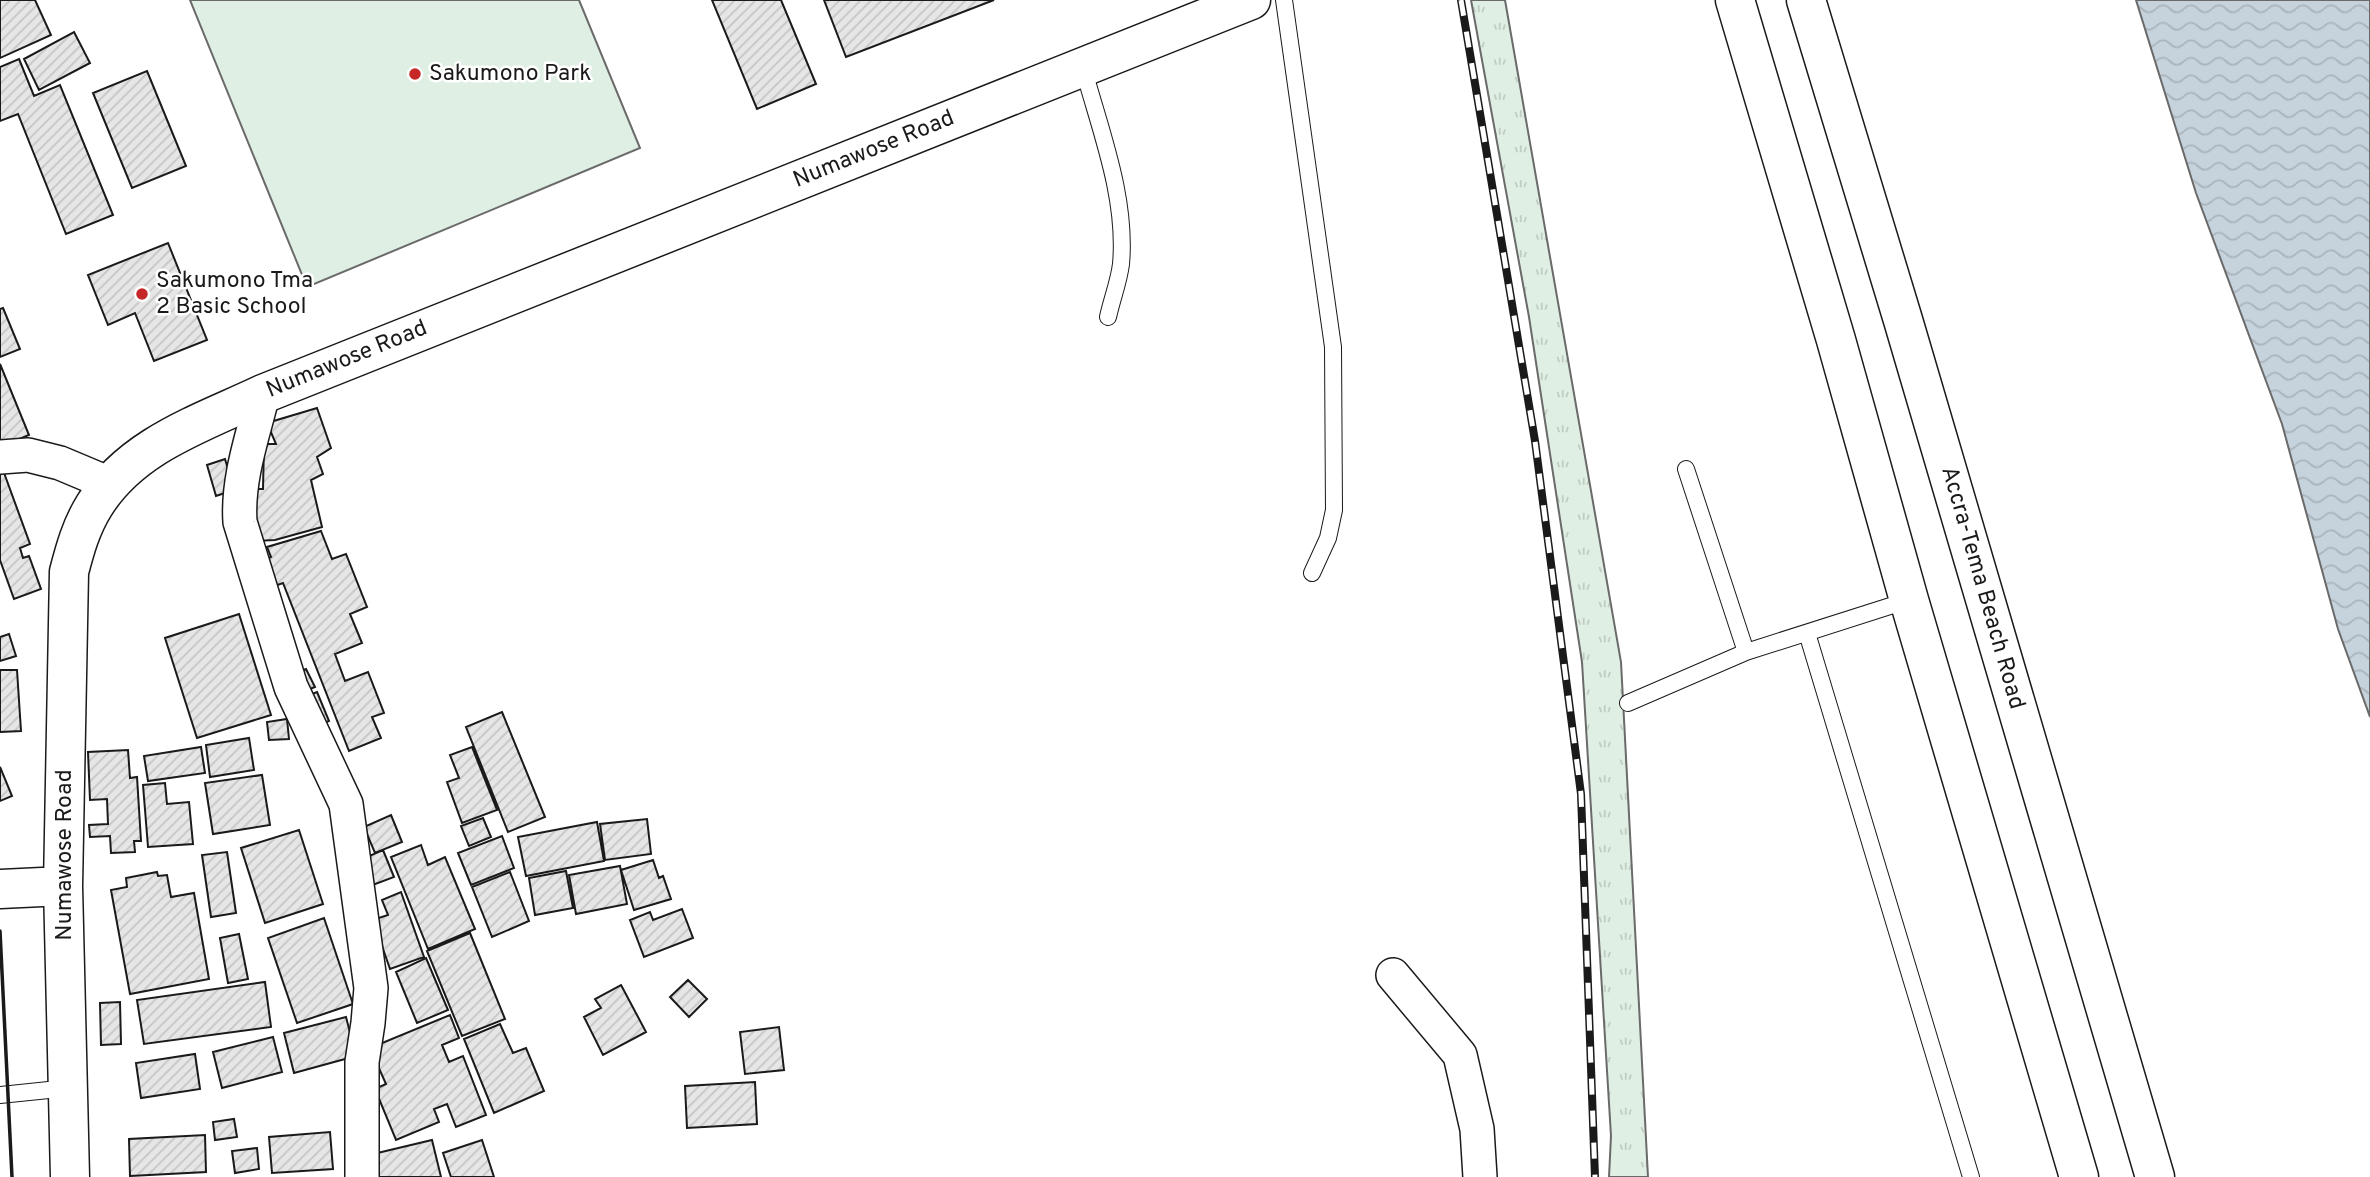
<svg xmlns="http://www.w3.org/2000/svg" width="2370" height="1177" viewBox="0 0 2370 1177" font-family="Overpass,sans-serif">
<defs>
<pattern id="grass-tufts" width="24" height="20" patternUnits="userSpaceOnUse" patternTransform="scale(1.75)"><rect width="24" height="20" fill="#e0efe3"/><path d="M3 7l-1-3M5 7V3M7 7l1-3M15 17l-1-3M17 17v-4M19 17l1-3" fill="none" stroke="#c0ccc2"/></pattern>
<pattern id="water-waves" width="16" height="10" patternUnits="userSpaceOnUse" patternTransform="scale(1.75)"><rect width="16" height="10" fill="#c6d2dc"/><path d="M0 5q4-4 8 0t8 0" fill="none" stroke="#aab4bc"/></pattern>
<pattern id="building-hatch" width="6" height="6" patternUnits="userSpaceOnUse" patternTransform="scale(1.75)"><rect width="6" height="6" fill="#e6e6e6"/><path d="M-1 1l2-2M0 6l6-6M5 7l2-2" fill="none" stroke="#c5c5c5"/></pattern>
</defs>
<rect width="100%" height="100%" fill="#fff"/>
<!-- grass -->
<path fill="url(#grass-tufts)" stroke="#6a6a6a" stroke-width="2" d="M1471,0H1505L1621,662L1648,1177H1609L1611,1136L1582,662L1529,317Z"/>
<!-- green -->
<path fill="#e0efe3" stroke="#6a6a6a" stroke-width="2" d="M190,0H579L640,148L307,287Z"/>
<!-- water -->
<path fill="url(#water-waves)" stroke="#6a6a6a" stroke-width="2" d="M2136,0H2370V717L2338,629L2282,424L2196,193Z"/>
<!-- building -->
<path fill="url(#building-hatch)" stroke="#1a1a1a" stroke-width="2" d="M0,0H35L51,35L0,58Z
M712,0H781L816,84L757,109Z
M824,0H994L846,57Z
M74,32L90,63L39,90L24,59Z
M19,59L34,96L60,85L113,215L66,234L18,114L0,121V67Z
M147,71L186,166L132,188L93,93Z
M168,243L207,340L154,361L135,313L108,325L88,275Z
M3,308L20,349L0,357V309Z
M0,364L29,435L0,447Z
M317,408L331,448L317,457L323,474L311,480L322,527L275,540L256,541L251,489H263L264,444H276L267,423Z
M225,459L234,490L216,496L207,465Z
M3,470L30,544L20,548L23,558L29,556L41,589L14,599L0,560V471Z
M321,531L332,559L346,554L367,607L350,614L362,643L335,654L345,681L368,672L384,713L372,717L381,738L349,751L283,583L269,588L258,562L271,557L267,547Z
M239,614L271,715L197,738L165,638Z
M9,634L16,656L0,661V637Z
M306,669L315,687L303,692L295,673Z
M0,670H17L21,731L0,732Z
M317,692L329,721L315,727L302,698Z
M502,712L545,817L508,832L466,727Z
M287,719L289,739L269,740L267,722Z
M249,738L254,770L210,777L206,745Z
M201,747L205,773L148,781L144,756Z
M472,747L497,810L462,823L447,782L459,778L450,755Z
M128,750L130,778L137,777L141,841H134L135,852L111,853L110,836L90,837L89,825L108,824L107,799L90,800L88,752Z
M0,767L12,796L0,801Z
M262,775L270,825L213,834L205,783Z
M165,783L167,804L189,802L193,844L148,847L143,785Z
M391,815L402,842L375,853L364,827Z
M483,818L491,837L469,846L461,826Z
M647,819L651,854L605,860L600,824Z
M597,822L604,861L526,876L518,837Z
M299,830L323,904L265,923L241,848Z
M502,836L514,868L471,885L458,853Z
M421,845L428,865L445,857L475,929L428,949L391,857Z
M383,850L394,877L370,886L360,860Z
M227,852L236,913L211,917L202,855Z
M653,860L659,878L663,876L671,899L634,910L621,870Z
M620,866L627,904L576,914L569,875Z
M566,871L573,908L535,915L529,878Z
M157,872L158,876L167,875L171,897L194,893L209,979L130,994L111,890L127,887L126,878Z
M510,872L529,921L492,937L472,887Z
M401,892L424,957L390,969L373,920L388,915L382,900Z
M682,909L693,938L644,957L630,920L650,912L653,920Z
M324,918L353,1004L297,1023L268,938Z
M470,933L505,1019L462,1036L427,951Z
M239,934L248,979L228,983L220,938Z
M426,958L448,1010L417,1023L396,972Z
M688,980L707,999L689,1017L670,997Z
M265,982L271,1027L144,1044L137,1000Z
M621,985L646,1032L603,1055L584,1017L601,1008L595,999Z
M120,1002L121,1044L101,1045L100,1003Z
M450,1015L459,1038L442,1045L449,1062L463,1056L486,1115L456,1127L447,1104L434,1109L439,1122L396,1140L375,1089L386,1084L370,1048Z
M346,1017L356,1056L294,1073L284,1033Z
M500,1024L513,1053L526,1048L544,1091L494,1113L464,1039Z
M779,1027L784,1070L745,1074L740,1032Z
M273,1037L282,1072L222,1088L213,1052Z
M195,1054L200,1089L141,1098L136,1063Z
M755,1082L757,1124L687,1128L685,1086Z
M234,1119L237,1137L215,1140L213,1122Z
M330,1132L333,1169L272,1173L269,1137Z
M205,1135L206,1172L130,1176L129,1139Z
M432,1140L441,1177H374L369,1155Z
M482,1140L494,1177H451L443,1153Z
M257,1148L259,1169L235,1173L232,1151Z"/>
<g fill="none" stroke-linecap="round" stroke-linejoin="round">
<!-- service casing -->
<g stroke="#1a1a1a" stroke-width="18">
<path id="service" d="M1284,0L1333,347L1334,510L1328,538L1312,573
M1083,67C1100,130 1127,197 1121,264C1119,281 1112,299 1108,317
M1686,469L1746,652
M1807,633L1971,1177
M1628,703L1746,652L1909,600
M0,1095L68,1088"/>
</g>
<!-- minor casing -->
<g stroke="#1a1a1a" stroke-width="36">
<path id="minor" d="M263,394C253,435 237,479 240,522L291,687L346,804L371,988L368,1023L362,1062V1177
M0,457L28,455L60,463L110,484
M1393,975L1460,1055L1477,1129L1480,1177"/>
</g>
<!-- tertiary casing -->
<g stroke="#1a1a1a" stroke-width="41">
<path id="tertiary" d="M0,889L63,886
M70,1177L63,886L69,572C75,549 81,527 94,506C131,445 202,423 263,394L1251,0"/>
</g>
<!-- primary casing -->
<g stroke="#1a1a1a" stroke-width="41">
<path id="primary" d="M1735,0L1836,340L1909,600L2079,1177
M1806,0L1903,320L2155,1177"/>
</g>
<!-- service -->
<use href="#service" stroke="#fff" stroke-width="16"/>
<!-- minor -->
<use href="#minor" stroke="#fff" stroke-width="33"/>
<!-- tertiary -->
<use href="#tertiary" stroke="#fff" stroke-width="38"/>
<!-- primary -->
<use href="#primary" stroke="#fff" stroke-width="38"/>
<!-- rail casing -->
<g stroke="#1a1a1a" stroke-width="8">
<path id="rail" d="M1461,0L1535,441L1581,794L1595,1177"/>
</g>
<!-- rail -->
<use href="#rail" stroke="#fff" stroke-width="5" stroke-dasharray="16" stroke-linecap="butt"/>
<!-- wall -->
<path stroke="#1a1a1a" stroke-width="3.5" d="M0,931L12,1177"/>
</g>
<!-- markers -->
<g fill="#c62828" stroke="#fff" stroke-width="2.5">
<circle cx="415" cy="74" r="7"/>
<circle cx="142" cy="294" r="7"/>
</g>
<g text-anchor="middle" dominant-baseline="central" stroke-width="5" stroke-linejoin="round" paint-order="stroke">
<!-- poi labels -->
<g font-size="23" fill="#1a1a1a" stroke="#fff" text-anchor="start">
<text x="429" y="74">Sakumono Park</text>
<text x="156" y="281">Sakumono Tma<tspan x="156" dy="26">2 Basic School</tspan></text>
</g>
<!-- street labels -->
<g font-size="23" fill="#1a1a1a" stroke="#fff">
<text transform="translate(874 150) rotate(-22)">Numawose Road</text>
<text transform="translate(347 360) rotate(-22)">Numawose Road</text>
<text transform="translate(1982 588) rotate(74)">Accra-Tema Beach Road</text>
<text transform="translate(65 855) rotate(-90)">Numawose Road</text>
</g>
</g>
</svg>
